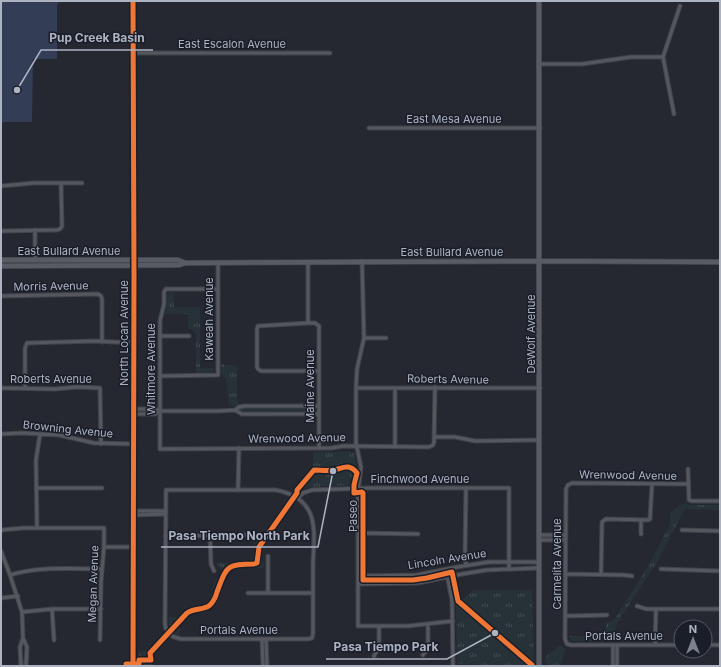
<svg xmlns="http://www.w3.org/2000/svg" width="721" height="667" viewBox="0 0 721 667" font-family="Inter,sans-serif">
<defs>
<pattern id="park-tufts" width="24" height="20" patternUnits="userSpaceOnUse"><rect width="24" height="20" fill="#263237"/><path d="M3 7l-1-3M5 7V3M7 7l1-3M15 17l-1-3M17 17v-4M19 17l1-3" fill="none" stroke="#434d52"/></pattern>
</defs>
<rect width="100%" height="100%" fill="#252830"/>
<!-- park -->
<path fill="url(#park-tufts)" d="M169,292H174V307H200V368H214L213,372L196,373V334L193,330L188,328V314H165L167,304L166,295Z
M221,364L237,366V399L239,404L236,406H229L226,379L222,375Z
M247,407H312L314,410L312,411L247,412L239,410Z
M349,451L354,453L357,467L355,483L352,485L311,487L303,489L298,491H293L313,466V452H331Z
M289,497L295,501L265,545V549C257,556 264,560 264,568C252,568 237,565 227,574L217,603L207,612L191,614L180,626V636C170,634 168,627 169,617H178C190,601 198,611 207,602C215,595 211,585 216,579C217,578 218,578 219,578C226,572 220,567 216,563C229,563 241,561 254,560L255,542H251L254,537L264,534Z
M685,503L690,505H718L720,507V510L685,509L656,564L615,627V641H571L569,636H606V622H610L614,620L648,566L670,524V512Z
M454,569L457,571L456,573L428,580L410,582H365L361,581V579L363,578C393,578 426,581 454,569Z
M454,578H455L459,598L463,599L474,590H532L534,661C532,667 525,666 520,666L457,664L456,607L452,581Z
M163,633L168,639L154,655L153,665H141L139,663V651L148,650Z
M561,645L566,649L560,665H549L545,661L546,656Z"/>
<!-- water -->
<path fill="#343d56" d="M1,1H61L57,4V59H33L32,122H1Z"/>
<g fill="none" stroke-linecap="round" stroke-linejoin="round">
<!-- street casing -->
<g stroke="#414349" stroke-width="5">
<path id="street" d="M133,53H330
M540,64H582L631,57H663
M674,114L663,57L680,6
M369,128H540
M1,186L34,183H82
M1,231L57,230L60,229L62,226L61,183
M35,259V230
M362,261L364,338L357,369L356,388V443L361,467L358,492V626H408L453,621
M218,289H166L164,292V304L160,321V449L331,448L344,446L429,447L433,445L434,442L435,387
M1,296L98,294L101,296L102,299V342
M308,323V262
M160,336H189
M364,338H386
M319,371H261L258,369L257,367V329L258,326L308,323H315L319,326V448
M160,376L218,375V262
M25,387V348L27,343L95,341L134,343
M1,388L55,389L77,387L100,388L101,444
M356,388H540
M395,388V447
M134,409H155L160,411
M235,410L242,414H319
M134,414H155L160,411H219L235,410L239,407L245,406H319
M1,434L22,433L59,435L94,443L134,444
M434,437H455L475,441L539,440
M688,469L689,500L692,501H720
M36,488H102
M466,488L465,555L466,565
M166,490H276C290,493 302,498 309,511C317,526 313,549 313,566C313,589 313,611 313,634L312,638L308,639H181C172,637 166,634 165,624Z
M238,490L239,448
M298,498L303,493L312,490L369,488H509V569
M133,511H165
M133,515L165,514
M37,528L36,460L40,434
M1,530L24,528H104V547L101,582L100,640
M682,530L720,531
M358,533L418,534
M641,534V520
M210,535L211,564L214,571
M539,535H566
M165,536L246,535
M539,540H566
M104,547H133
M1,551L10,575L22,612L23,638L27,647L26,666
M268,556V593
M661,569L720,571
M446,570L452,600L453,666
M565,574L624,575L632,576
M601,574L602,522L606,519L648,520L650,519L652,484
M10,575C40,566 71,569 102,569
M358,576L417,575L457,567L489,562H539
M358,584L418,583L462,574L487,570L539,568
M248,593H313
M1,598L18,596
M637,606L646,609H720
M52,609L54,640
M22,612L52,609H101
M565,616L607,615
M262,639L263,666
M266,639L267,666
M655,645L656,609
M681,645H571L567,644L565,639L566,489L568,485L572,483L688,484
M705,645H720
M423,655L428,648V625
M374,656L379,647V626
M21,666L20,647L23,638
M613,666V645
M617,666V645"/>
</g>
<!-- secondary casing -->
<g stroke="#414349" stroke-width="6">
<path id="secondary" d="M1,260H178L185,263
M1,266L179,265L185,263L540,261L720,262
M133,666L134,276L133,1
M539,666V1"/>
</g>
<!-- street -->
<use href="#street" stroke="#55575e" stroke-width="3"/>
<!-- secondary -->
<use href="#secondary" stroke="#585b64" stroke-width="4.5"/>
<!-- cycleway casing -->
<g stroke="#1a1e29" stroke-width="8">
<path id="cycleway" d="M126,666V664H139V660H151L150,653L187,613C195,608 205,610 210,605C213,602 216,596 217,592C227,566 226,564 254,564L257,563L259,547L297,493V490L314,470C320,470 328,471 334,470C343,468 349,463 357,473L354,485V493L362,492L363,493V580H413L427,578L452,572L458,601L532,665
M133,666L134,276L133,1"/>
</g>
<!-- cycleway -->
<use href="#cycleway" stroke="#f07635" stroke-width="5"/>
</g>
<g text-anchor="middle" dominant-baseline="central" stroke-width="3" stroke-linejoin="round" paint-order="stroke">
<!-- street labels -->
<g font-size="11" fill="#aeb3c2" stroke="#1a1e29">
<text x="232" y="44">East Escalon Avenue</text>
<text x="454" y="119">East Mesa Avenue</text>
<text x="69" y="251">East Bullard Avenue</text>
<text x="452" y="252">East Bullard Avenue</text>
<text transform="translate(51 286) rotate(-1)">Morris Avenue</text>
<text transform="translate(209 319) rotate(-90)">Kaweah Avenue</text>
<text transform="translate(124 333) rotate(-90)">North Locan Avenue</text>
<text transform="translate(531 334) rotate(-90)">DeWolf Avenue</text>
<text transform="translate(151 369) rotate(-90)">Whitmore Avenue</text>
<text x="51" y="379">Roberts Avenue</text>
<text transform="translate(448 379) rotate(1)">Roberts Avenue</text>
<text transform="translate(310 386) rotate(-90)">Maine Avenue</text>
<text transform="translate(68 429) rotate(6)">Browning Avenue</text>
<text transform="translate(297 438) rotate(-1)">Wrenwood Avenue</text>
<text transform="translate(628 475) rotate(1)">Wrenwood Avenue</text>
<text x="420" y="479">Finchwood Avenue</text>
<text transform="translate(353 516) rotate(-90)">Paseo</text>
<text transform="translate(447 559) rotate(-9)">Lincoln Avenue</text>
<text transform="translate(557 564) rotate(-90)">Carmelita Avenue</text>
<text transform="translate(93 584) rotate(-88)">Megan Avenue</text>
<text x="239" y="630">Portals Avenue</text>
<text x="624" y="636">Portals Avenue</text>
</g>
</g>
<!-- callouts -->
<path fill="none" stroke="#aeb3c2" stroke-width="1.5" d="M17 90L41 50H153M333 471L318 547H161M495 633L447 659H326"/>
<g fill="#aeb3c2" stroke="#1a1e29" stroke-width="1.5">
<circle cx="17" cy="90" r="4"/>
<circle cx="333" cy="471" r="4"/>
<circle cx="495" cy="633" r="4"/>
</g>
<g font-size="12" text-anchor="middle" font-weight="bold" fill="#aeb3c2" stroke="#1a1e29" stroke-width="3" stroke-linejoin="round" paint-order="stroke">
<text x="97" y="42">Pup Creek Basin</text>
<text x="239" y="540">Pasa Tiempo North Park</text>
<text x="386" y="651">Pasa Tiempo Park</text>
</g>
<!-- border -->
<rect width="721" height="667" fill="none" stroke="#aeb3c2" stroke-width="4"/>
<!-- north arrow -->
<g transform="translate(693 639)"><circle r="19" fill="#1a1e29" stroke="#555a66"/>
<path d="M0-3L7 15L0 10L-7 15Z" fill="#7e828f"/>
<text y="-6" font-size="11" font-weight="bold" text-anchor="middle" fill="#aeb3c2">N</text>
</g>
</svg>
